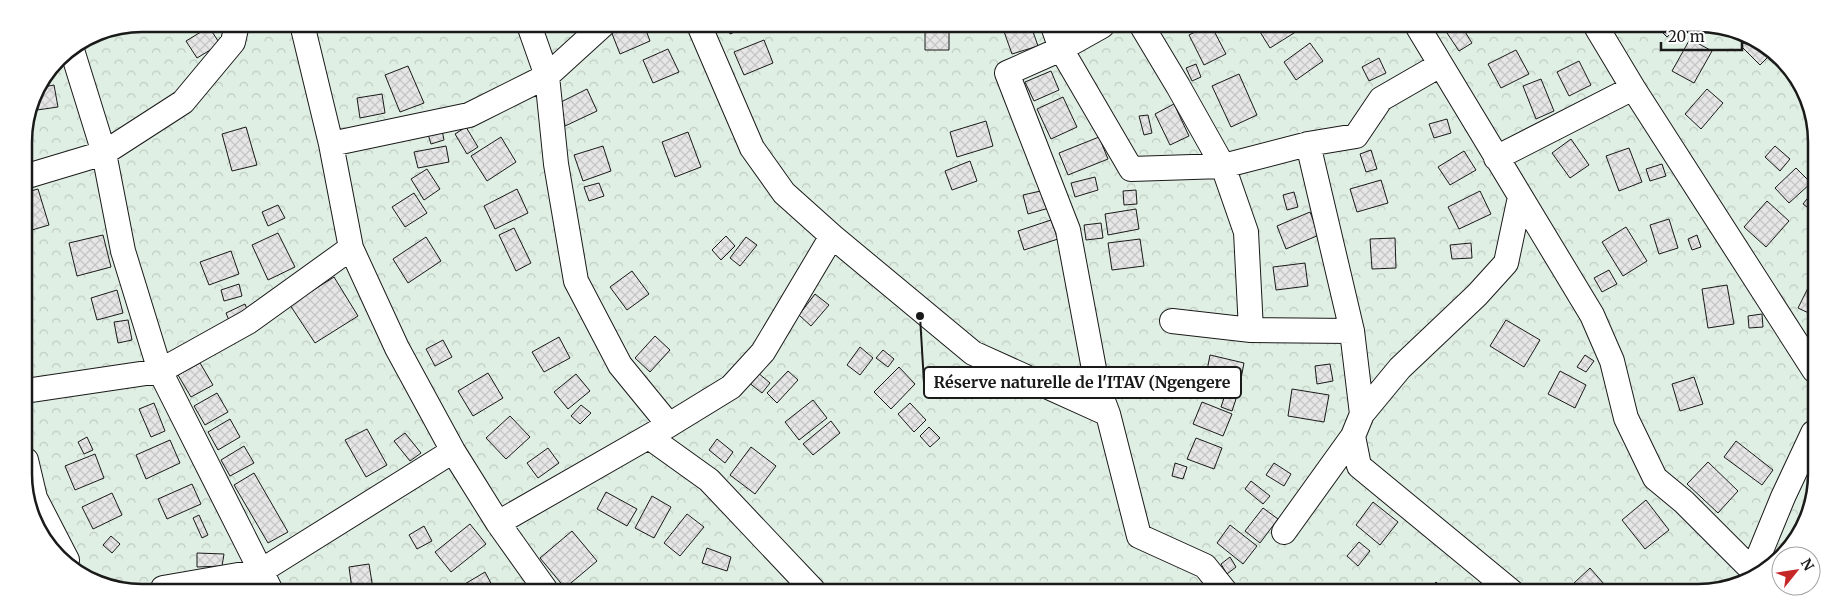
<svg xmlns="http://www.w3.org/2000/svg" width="1841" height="616" viewBox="0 0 1841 616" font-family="Merriweather,serif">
<defs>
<pattern id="park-crowns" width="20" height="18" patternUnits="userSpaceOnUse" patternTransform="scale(1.25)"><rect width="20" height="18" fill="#e0efe3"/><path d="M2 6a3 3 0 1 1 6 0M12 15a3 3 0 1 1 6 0" fill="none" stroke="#c0ccc2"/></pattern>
<pattern id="building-cross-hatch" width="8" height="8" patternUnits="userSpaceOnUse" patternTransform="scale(1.25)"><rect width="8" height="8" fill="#e6e6e6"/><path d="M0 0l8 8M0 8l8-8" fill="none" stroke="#c5c5c5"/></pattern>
</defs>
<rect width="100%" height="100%" fill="#fff"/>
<!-- park -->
<path fill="url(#park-crowns)" stroke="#6a6a6a" d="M143,24L1729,28L1788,64L1815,120L1813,504L1771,567L1706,592L112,588L53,552L26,496L24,135L33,97L59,58L97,33Z"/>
<!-- building -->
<path fill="url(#building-cross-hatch)" stroke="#1a1a1a" d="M624,25H644L650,41L620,54L611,31Z
M727,25H751L730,34Z
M1002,26H1031L1038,46L1012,54Z
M209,27L220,44L197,58L186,41Z
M1205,27H1212L1226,54L1204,65L1189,35Z
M1257,27H1301L1302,28L1270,48Z
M1455,27H1462L1472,43L1459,51L1447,33Z
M925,28L949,29V50H925Z
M1658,28H1677L1667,37Z
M1690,39L1712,51L1694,83L1672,71Z
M1747,39L1771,54L1760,65L1741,46Z
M764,40L773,63L744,75L734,52Z
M1310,43L1323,61L1296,80L1284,62Z
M668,49L679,72L653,83L643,60Z
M1516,50L1529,74L1501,88L1488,64Z
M1379,58L1386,73L1369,81L1362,67Z
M1579,61L1591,85L1569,96L1557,72Z
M1196,64L1201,77L1192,81L1186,68Z
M408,66L424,103L400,112L385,75Z
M1051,71L1059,90L1034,101L1025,82Z
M1239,74L1257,115L1231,127L1212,86Z
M1541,79L1554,111L1536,119L1523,86Z
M54,85L58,107L30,111L33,97L39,88Z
M587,89L597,111L565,126L561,102Z
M1707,89L1723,103L1701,129L1685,114Z
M382,94L385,113L360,118L357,98Z
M1063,97L1077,127L1051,139L1037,109Z
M1174,104L1189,136L1170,145L1155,114Z
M1148,115L1152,133L1144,135L1139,116Z
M1447,119L1451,133L1434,138L1429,124Z
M986,121L993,146L957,157L950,132Z
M246,127L257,165L232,171L222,134Z
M466,127L478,147L467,154L455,134Z
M442,130L444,140L431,144L428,134Z
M688,132L701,167L675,177L662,142Z
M501,137L516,162L487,181L471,156Z
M1099,137L1108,159L1068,175L1059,153Z
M1571,139L1589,165L1570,178L1552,153Z
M446,146L449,162L418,168L414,152Z
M603,146L611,171L583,181L574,155Z
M1775,146L1790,159L1780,171L1765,157Z
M1629,148L1642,182L1619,191L1606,156Z
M1371,150L1377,169L1366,172L1360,154Z
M1464,151L1476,170L1450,185L1438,167Z
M970,161L977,181L952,190L945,171Z
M1662,164L1666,176L1650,181L1646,169Z
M1796,168L1811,183L1789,203L1775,188Z
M427,169L440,189L424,200L411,179Z
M1095,177L1098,190L1075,197L1071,183Z
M1381,180L1388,203L1357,212L1350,189Z
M599,183L604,196L589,201L584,187Z
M38,189L49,225L25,232L24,193Z
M517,189L528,213L495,229L484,206Z
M1815,189V213L1803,204Z
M1045,190L1049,208L1028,214L1023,195Z
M1136,190L1137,204L1124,205L1123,191Z
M1480,191L1491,214L1459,229L1448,207Z
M1294,192L1298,207L1287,210L1283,195Z
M414,193L427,213L405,227L392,207Z
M1767,201L1789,221L1766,247L1744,227Z
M278,205L285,218L268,226L262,212Z
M1136,209L1139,229L1108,235L1105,214Z
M1310,212L1319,235L1286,249L1277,226Z
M1669,219L1678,248L1659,254L1650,225Z
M1051,220L1058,239L1024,250L1018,231Z
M1101,223L1103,238L1086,240L1084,225Z
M1626,227L1647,261L1623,276L1602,242Z
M514,228L531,263L516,271L499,235Z
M278,233L295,267L268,280L252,245Z
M103,235L111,267L77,276L69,243Z
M1697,235L1701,247L1692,250L1688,239Z
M726,236L735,246L721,260L712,250Z
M426,237L441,261L408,283L393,259Z
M746,237L757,245L740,266L730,258Z
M1395,238L1396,268L1372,269L1370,239Z
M1140,239L1144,266L1112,270L1108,243Z
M1471,243L1472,258L1452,259L1450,245Z
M231,251L239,274L209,285L200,262Z
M1305,263L1308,286L1276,290L1273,267Z
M1609,270L1617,284L1602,292L1594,278Z
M632,271L649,294L627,310L610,287Z
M334,277L358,316L315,343L290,305Z
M1811,282L1814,283L1813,315L1798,308Z
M239,284L242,296L224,301L221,290Z
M1727,285L1734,324L1708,328L1702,289Z
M117,290L123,313L97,320L91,298Z
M815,294L829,305L811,326L799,315Z
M25,302H29L30,325L25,326Z
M245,304L249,314L230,323L226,313Z
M1762,314L1763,327L1749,328L1748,316Z
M128,320L132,340L118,343L114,322Z
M1506,320L1540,340L1524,367L1490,346Z
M655,336L670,350L650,372L635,358Z
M559,337L570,358L544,372L532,352Z
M443,340L452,357L435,366L426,349Z
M860,347L873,358L860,375L847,365Z
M883,350L894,359L888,367L876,358Z
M1210,355L1244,363L1239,389L1205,381Z
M1585,355L1594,361L1586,372L1577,367Z
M200,363L213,385L191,397L178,375Z
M1330,364L1333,381L1317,384L1315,366Z
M899,367L915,384L891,409L874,392Z
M788,371L798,380L777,403L767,393Z
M1560,371L1586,385L1575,408L1548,394Z
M757,372L770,383L762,393L748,382Z
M488,373L503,398L473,416L458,391Z
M576,374L590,391L568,409L554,392Z
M1694,377L1703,404L1680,411L1672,384Z
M1292,389L1329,395L1324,422L1288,416Z
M217,393L228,412L205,425L194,406Z
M1225,395L1236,399L1232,411L1221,407Z
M813,400L827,418L799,440L785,422Z
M1202,402L1232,414L1223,436L1193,424Z
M154,403L165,431L151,437L139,409Z
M910,403L926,420L914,432L898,414Z
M581,405L591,413L580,424L571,416Z
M510,416L530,437L506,459L486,438Z
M230,419L240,437L218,450L208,432Z
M831,421L840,433L813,455L803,444Z
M929,427L940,438L930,447L920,436Z
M367,429L387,465L366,477L345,440Z
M405,433L421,453L410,461L394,441Z
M87,437L93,450L84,454L78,442Z
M1196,438L1222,448L1214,469L1187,459Z
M717,439L733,452L725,463L709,450Z
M170,440L180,463L146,479L136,455Z
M1736,441L1773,470L1762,485L1724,457Z
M244,446L254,463L230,476L221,460Z
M751,447L776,466L755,494L730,475Z
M548,448L559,463L538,478L527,463Z
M95,454L104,478L75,490L65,466Z
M1708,462L1738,491L1718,513L1687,484Z
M1175,463L1187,467L1183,479L1172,476Z
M1274,463L1291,474L1284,486L1266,475Z
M254,473L288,532L268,543L234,485Z
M1251,481L1270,496L1263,504L1245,489Z
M192,484L201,504L167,519L158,499Z
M606,492L637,509L627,526L597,509Z
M112,493L122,515L93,529L82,507Z
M652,496L671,507L654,538L635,528Z
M1646,500L1669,530L1645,549L1622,520Z
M1373,502L1398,522L1380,545L1356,525Z
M1263,508L1278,519L1260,543L1245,531Z
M687,514L704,527L680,556L664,543Z
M199,515L208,535L202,538L193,518Z
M470,524L486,544L451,572L435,552Z
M1230,525L1257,546L1243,564L1217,543Z
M424,526L432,541L417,549L409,535Z
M572,531L597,561L565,588L540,558Z
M111,536L120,544L112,553L103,545Z
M1359,542L1370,551L1358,566L1347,556Z
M707,548L731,557L727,571L702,563Z
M197,553L224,554L222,566L197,567Z
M1230,557L1236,567L1227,574L1221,564Z
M369,564L373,589H352L349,567Z
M1590,568L1611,592H1580L1573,584Z
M485,572L494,589H459L458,588Z
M1436,582L1446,591H1429Z
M1412,586L1416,591H1405Z"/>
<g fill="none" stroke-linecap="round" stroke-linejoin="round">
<!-- minor casing -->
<g stroke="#1a1a1a" stroke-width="26">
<path id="minor" d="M302,24L331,144L351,248L397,348L453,451L498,523L545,589
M529,25L547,76L556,164L576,281L620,365L669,425
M699,25L752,148L784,193L832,236L973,353L1108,414L1139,536L1205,566L1225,591
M1053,26L1061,49L1131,169L1223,166L1308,144L1356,136L1381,99L1440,65
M1102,26L1061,49L1007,73L1068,230L1097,385L1108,414
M1142,26L1178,86L1223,166L1246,232L1251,330
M1418,27L1592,315L1612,361L1626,418L1655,478L1684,502L1755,573
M1597,28L1633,88L1814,370
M72,50L104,153L123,251L160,371L270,589
M331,144L469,115L547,76L603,25
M1308,144L1352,331L1362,414
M1496,158L1633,88
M24,177L104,153L183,102L233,42L237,24
M1172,321L1251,330L1352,331
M25,391L160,371L248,322L351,248
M649,437L709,480L813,590
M26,460L35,498L67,560
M498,523L669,425L731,387L763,352L832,236
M1284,532L1353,436
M1751,575L1783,497L1813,433
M163,588L261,571L453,451
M1512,592L1359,466L1353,436L1362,414L1400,368L1477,295L1506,263L1520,197"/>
</g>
<!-- minor -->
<use href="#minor" stroke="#fff" stroke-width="24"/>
</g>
<!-- crop -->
<path d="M0 0H1841V616H0ZM142 32H1698A110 110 0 0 1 1808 142V474A110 110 0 0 1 1698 584H142A110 110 0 0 1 32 474V142A110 110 0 0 1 142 32Z" fill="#fff" fill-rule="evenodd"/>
<path fill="none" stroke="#1a1a1a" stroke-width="2.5" d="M142 32H1698A110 110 0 0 1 1808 142V474A110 110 0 0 1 1698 584H142A110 110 0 0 1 32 474V142A110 110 0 0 1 142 32Z"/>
<!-- callouts -->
<path fill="none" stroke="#1a1a1a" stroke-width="2" d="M920 316L924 383"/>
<circle fill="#1a1a1a" stroke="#fff" stroke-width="2" cx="920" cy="316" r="5"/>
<rect fill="#fff" stroke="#1a1a1a" stroke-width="2" x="924" y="367" width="317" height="31" rx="5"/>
<g font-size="16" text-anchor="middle" font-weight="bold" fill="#1a1a1a">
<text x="1082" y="388">Réserve naturelle de l'ITAV (Ngengere</text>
</g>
<!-- north arrow -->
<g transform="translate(1796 571) rotate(60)"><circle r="24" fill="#ffffff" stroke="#a3a3a3"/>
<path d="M0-4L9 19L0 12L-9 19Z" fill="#c62828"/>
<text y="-8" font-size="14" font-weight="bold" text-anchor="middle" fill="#1a1a1a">N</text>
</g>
<!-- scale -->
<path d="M1661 42v8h81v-8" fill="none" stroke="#1a1a1a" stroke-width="2.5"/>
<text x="1668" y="42" font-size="15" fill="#1a1a1a" stroke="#ffffff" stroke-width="4" paint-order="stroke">20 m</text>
</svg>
